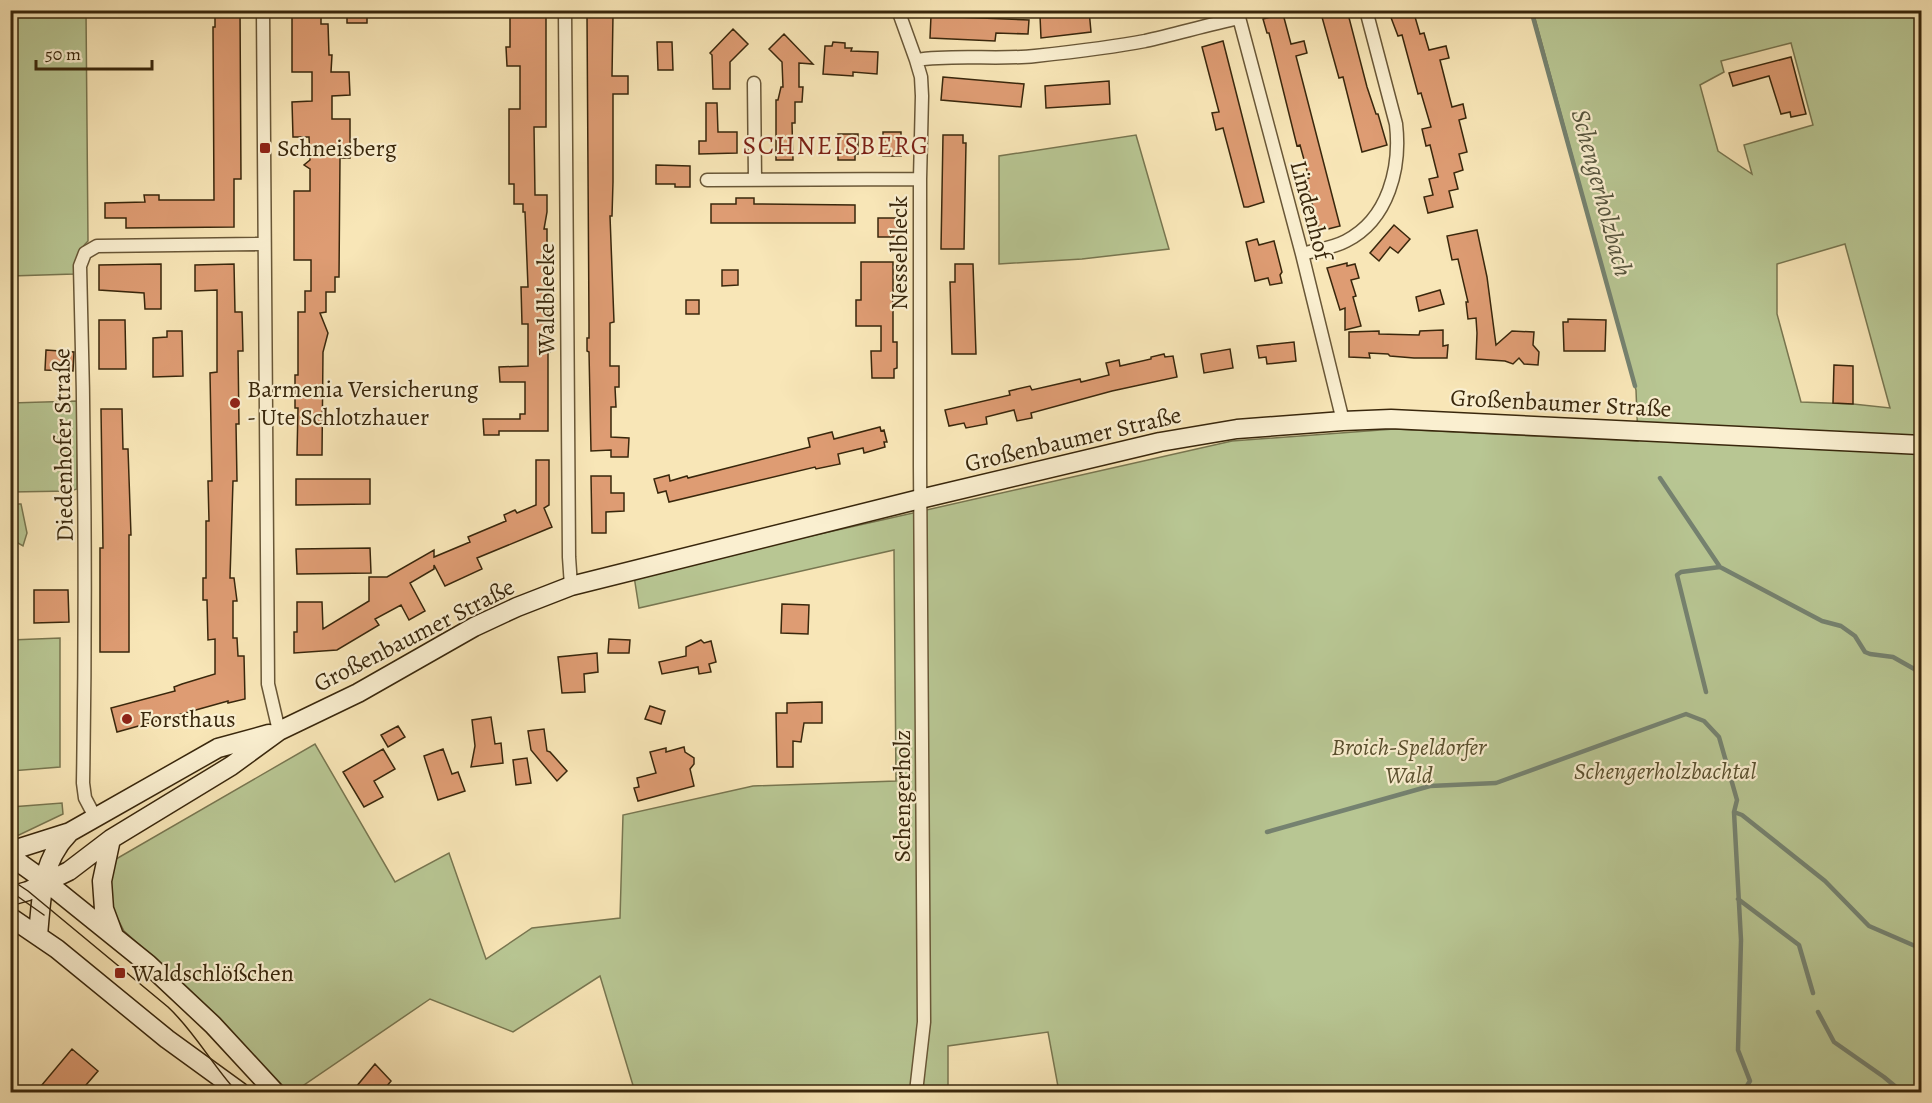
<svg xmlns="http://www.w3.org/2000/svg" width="1932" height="1103" viewBox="0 0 1932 1103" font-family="Alegreya,serif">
<rect width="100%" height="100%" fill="#f8e6b7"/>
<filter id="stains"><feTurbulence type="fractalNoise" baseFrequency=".00333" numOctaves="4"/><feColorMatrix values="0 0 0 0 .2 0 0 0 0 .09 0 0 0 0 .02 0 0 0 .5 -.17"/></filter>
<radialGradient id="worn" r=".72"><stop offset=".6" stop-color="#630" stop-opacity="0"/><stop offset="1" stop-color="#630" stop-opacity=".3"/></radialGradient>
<!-- green -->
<path fill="#b8c693" stroke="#787650" stroke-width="1.5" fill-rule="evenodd" d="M10,11H86L88,241C77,252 75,259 74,274L11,276V403L77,401V489L70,491L11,492Z
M1533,11H1921V1092H1059L1048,1032L948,1046V1092H635L600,976L513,1032L430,999L298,1089L287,1092L217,1026L185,986L124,931L112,908L110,884L116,859L315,744L395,882L449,853L486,959L532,928L620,918L623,815L753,786L896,781L894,550L639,608L634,576L1232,441L1394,429L1638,441L1636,390ZM1791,43L1813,125L1744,145L1752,174L1718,151L1700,85L1724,72L1721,61ZM1845,244L1890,408L1853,404L1801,402L1777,314V264Z
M1136,135L1169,249L1082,259L999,264V156Z
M11,504H21L27,533L23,546L11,539Z
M60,638V767L11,771V640Z
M62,803L63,814L19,835H11V807Z"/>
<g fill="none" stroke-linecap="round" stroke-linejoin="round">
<!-- stream -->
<path stroke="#758270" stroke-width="4.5" d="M1531,10L1635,386
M1660,478L1720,567L1822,621L1841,626L1855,636L1865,652L1870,654L1893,657L1916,670H1922
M1706,692L1677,575L1681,572L1720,567
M1734,812L1742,815L1825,881L1869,926L1922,949
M1267,832L1430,786L1496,783L1686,714L1704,721L1719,737L1737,800L1734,812L1741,940L1738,1050L1750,1081L1743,1092
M1738,899L1799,945L1813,993
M1818,1012L1834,1042L1884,1077L1902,1092"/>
</g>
<!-- building -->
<path fill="#de9c73" stroke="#39270c" stroke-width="1.5" d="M215,10H240L241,179H234V227L126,228V218H105V203L145,202L144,195H159V200H214L213,27H215Z
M292,10H321V24H328L329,55H332L331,72H349L350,95L332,96V119H350V158H340L339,277H335V292H326V312L320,313L328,333L323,352L322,455H297L298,408H295V375H298V312H305V291H311V260H294V191H310V169L304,165L310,160L309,137H293L292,102L312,101V72H292Z
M347,10H367V23H347Z
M1089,10L1091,32L1041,38L1040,16Z
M1320,10H1347L1367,87L1376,114H1378L1387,145L1362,152L1343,77L1339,78Z
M1406,10H1413L1420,34L1424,33L1429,50L1446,46L1449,58L1440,60L1452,107L1463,104L1466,118L1459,120L1467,152L1459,154L1463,170L1454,173L1458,189L1449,191L1453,207L1428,213L1424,197L1433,195L1429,179L1438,177L1430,145L1426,146L1422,129L1431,127L1421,93L1418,94L1402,35L1398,36L1390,15Z
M1283,14L1291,44L1304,41L1307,53L1296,56L1340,226L1320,231L1305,179L1309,178L1300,145L1297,146L1269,33H1267L1263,19Z
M587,15H613L612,76H628V94H613V182L612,216H610L614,322L610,323V366H619V387H615L616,407H611V437L629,438L628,457H611V450L591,451L589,352L587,351V338H589V324Z
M931,16L1029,20L1028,34L996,33L995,41L930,38Z
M510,17H546V127H534L535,195H547V212L544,229H547V266L548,279L551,280L550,293L548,294V338H550V352H548V431H499V435H484L483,419H520V414H525V382H500L499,367L528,366V324H522L521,287H528L525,212H523V204H514V184H509V109H520V66H507L506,47H510Z
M733,29L748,44L730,62V89H713L712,55L710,53Z
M784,34L813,64L799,63V87H803L802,102H795V123H792L793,160H776V100H778L781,87H783L782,62L769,49Z
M1223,41L1264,202L1248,207H1244L1223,128L1216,130L1212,113L1219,112L1202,47Z
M657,42H672L673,70H658Z
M833,42L845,43V48H852L851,51L878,52L877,74L853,72V76L823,74L825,46H832Z
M1791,57L1806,114L1791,117L1790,112L1781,114L1769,76L1733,86L1729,73Z
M943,77L1024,84L1021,107L941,100Z
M1109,81L1110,104L1046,108L1045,86Z
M706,103H717L718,132H737V153L699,154V141H706Z
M883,132H901V156H883Z
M838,134H858V154H855V160H838Z
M943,135H963V143H966L964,249H941Z
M656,165L690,166V187H675V184H656Z
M736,198H754V204L855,205V223H711V204H736Z
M878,218H900V237H878Z
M1394,225L1410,239L1398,253L1390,247L1379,261L1370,253Z
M1477,230L1487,277L1496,345L1512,331L1534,332L1533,345L1539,352L1538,365L1524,364L1519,358L1513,364L1505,361L1476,359L1477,333L1476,318L1468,319L1466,302H1468L1458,259L1452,260L1447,236Z
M1257,239L1259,245L1274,241L1282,272L1280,275L1282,283L1270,285L1268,278L1255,281L1246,242Z
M861,262H893V342H897V368L894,369V378H872L871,351H881V326H856V300H861Z
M1347,263V266L1355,264L1359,278L1351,280L1356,296L1353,297L1361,326L1345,330V308L1340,310L1327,268Z
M161,264V309H145L144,293L99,290V265Z
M234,264L235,312H242L243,351H238L239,424H236L237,481H233L230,578H234L237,601H233V638H237L238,656H244L245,699L228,703V701L117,732L111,708L175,691L174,687L182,684L215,674V639L208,640L207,600H203V578H206V521H209L208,481H212L210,373L217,372V290L195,291V265Z
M955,264H973L976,354H952L950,282H955Z
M722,270H738V285L722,286Z
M1440,290L1444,304L1419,311L1416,297Z
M686,300H699V314H686Z
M1568,319L1606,320L1605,351H1564L1563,322H1568Z
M99,320H125L126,369H99Z
M1443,330V346L1448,345L1447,358H1414L1390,356L1388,354L1369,353L1370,358L1349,357V332L1379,331V334L1419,335L1420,331Z
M167,331H182L183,376L153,377V338L167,337Z
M1294,342L1296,361L1267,364L1266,357L1259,358L1257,346Z
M1230,349L1233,368L1204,373L1201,354Z
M46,350L74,352L73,371L45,370Z
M1164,354L1165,357L1173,356L1177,377L1112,391L1031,413L1032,418L1017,421L1014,410L986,417L987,424L966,428L964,423L949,426L945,410L1010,395L1009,391L1030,386L1032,390L1080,379L1081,382L1109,375L1106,363L1119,360L1120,366L1151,359V357Z
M1834,365L1853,366V404L1833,403Z
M101,409H122L123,449H128L131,535H129V652H100V548H103Z
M880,427L881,431L884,430L887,442H884L885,447L864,453L863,448L838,454L840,464L816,469L815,467L669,502L666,491L658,493L654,479L669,475L670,481L687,476L688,478L810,447L808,438L832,432L834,439Z
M536,460H549V505L544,508L552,527L477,558L482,569L445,586L434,565V569L410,583L425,611L409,620L401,605L375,619L379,625L337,650L294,653V632H297V602H322L323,629L369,601V577H387L434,550V557L470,542L468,537L506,521L504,515L515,510L517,513L536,505Z
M591,476H611V493H624V511L606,512V533H592Z
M296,479H370V504L296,505Z
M370,548L371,573L297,574L296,549Z
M34,590H68L69,622L34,623Z
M782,604L809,605L808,634L781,633Z
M609,639L630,640L629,653H608Z
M701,640L704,643L711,641L716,662L709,664L711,672L699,674L698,667L662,674L659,662L686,656V647Z
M597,653L598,672L584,674L585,692L562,693L558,657Z
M822,702V723H804L801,742L793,741V767H777L776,713H787V703Z
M650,706L665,711L661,724L645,719Z
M491,717L495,744L501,743L503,763L471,767L475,746L472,720Z
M398,726L405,737L388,747L381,735Z
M544,729L547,751L550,752L567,771L557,781L531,750L528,731Z
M684,747L685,752L694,758V764L690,769L694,786L638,801L634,788L639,787L637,778L656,773L650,752L666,748V752Z
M383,749L395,769L374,781L383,797L364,807L343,772Z
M443,749L452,774L458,772L465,791L438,800L424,756Z
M527,758L531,783L516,785L513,760Z
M72,1049L98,1071L80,1092H36Z
M375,1064L391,1081L382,1092H362L356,1087Z"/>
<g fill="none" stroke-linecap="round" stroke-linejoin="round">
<!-- street casing -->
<g stroke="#695737" stroke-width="15">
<path id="street" d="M263,10L268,684L279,731
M565,10L569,557L571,586
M898,10L916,60L921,77L922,96L920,179V466L924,1022L916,1092
M1237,10L1302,254L1343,421
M916,60C955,54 996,60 1035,56C1072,52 1109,48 1145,41C1176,34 1207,25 1239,18
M754,83L755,180
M707,180L920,179
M1302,254C1316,250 1333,248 1346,241C1389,219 1401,167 1396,124L1366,10
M95,817L85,798L83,783C86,611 85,439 80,266L85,253L97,246L264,244"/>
</g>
<!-- secondary casing -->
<g stroke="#39270c" stroke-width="21">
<path id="secondary" d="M111,839L102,881L104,909L114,936
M10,851L70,832L218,748L269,734
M10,856L45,881L148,964L213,1025L275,1092
M10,896L28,891L69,871L111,839L231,766L279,731L358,693L474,627L517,607L571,586L920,499L1160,442L1237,429L1343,421L1391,419L1922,445
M10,917L57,949L167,1039L240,1092
M38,935C41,906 41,871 58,847C61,841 66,837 70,832"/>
</g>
<!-- street -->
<use href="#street" stroke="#faefd0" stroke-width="12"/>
<!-- secondary -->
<use href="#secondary" stroke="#faefd0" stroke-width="18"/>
<!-- tram -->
<path stroke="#39270c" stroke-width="1.5" d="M10,879L28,891L168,1007C195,1032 212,1065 237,1092
M10,891L44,915"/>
</g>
<!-- markers -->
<g fill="#8f2418" stroke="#faefd0" stroke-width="2">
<rect x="259" y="142" width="12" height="12" rx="3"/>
<circle cx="235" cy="403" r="6"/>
<circle cx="127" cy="719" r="6"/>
<rect x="114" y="967" width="12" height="12" rx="3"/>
</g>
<g text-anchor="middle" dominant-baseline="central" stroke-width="4.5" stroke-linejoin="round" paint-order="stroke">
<!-- poi labels -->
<g font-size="24" fill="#39270c" stroke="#faefd0" text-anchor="start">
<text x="277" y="148">Schneisberg</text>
<text x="247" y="389">Barmenia Versicherung<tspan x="247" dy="28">- Ute Schlotzhauer</tspan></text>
<text x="139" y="719">Forsthaus</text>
<text x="132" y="973">Waldschlößchen</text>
</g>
<!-- street labels -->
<g font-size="24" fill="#39270c" stroke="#faefd0">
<text transform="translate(1311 210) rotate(75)">Lindenhof</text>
<text transform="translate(899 253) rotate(-90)">Nesselbleck</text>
<text transform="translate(546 299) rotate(-90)">Waldbleeke</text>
<text transform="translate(1561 403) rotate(3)">Großenbaumer Straße</text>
<text transform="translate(1073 439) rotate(-13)">Großenbaumer Straße</text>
<text transform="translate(63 445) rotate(-91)">Diedenhofer Straße</text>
<text transform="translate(414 635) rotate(-27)">Großenbaumer Straße</text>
<text transform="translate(902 796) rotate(-90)">Schengerholz</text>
</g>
<!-- park labels -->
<g font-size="24" font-style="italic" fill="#594f2e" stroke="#faefd0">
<text x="1409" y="747">Broich-Speldorfer<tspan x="1409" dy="28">Wald</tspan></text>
<text x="1665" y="771">Schengerholzbachtal</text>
</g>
<!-- neighbourhood labels -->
<g font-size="26" letter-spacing="1.5" fill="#7a1f14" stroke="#faefd0">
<text x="836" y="145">SCHNEISBERG</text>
</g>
<!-- water labels -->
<g font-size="26" font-style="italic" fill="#57553e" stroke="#faefd0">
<text transform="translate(1602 193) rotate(75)">Schengerholzbach</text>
</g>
</g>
<!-- margin -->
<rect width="1932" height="1103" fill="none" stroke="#f8e6b7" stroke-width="36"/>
<rect x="12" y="12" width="1908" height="1079" fill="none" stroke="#39270c" stroke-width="3"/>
<rect x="18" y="18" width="1896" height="1067" fill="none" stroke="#39270c" stroke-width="1.5"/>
<!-- scale -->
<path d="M36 60v9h116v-9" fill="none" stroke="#39270c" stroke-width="3"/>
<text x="45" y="60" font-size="18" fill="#39270c" stroke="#faefd0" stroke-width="4.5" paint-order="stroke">50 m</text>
<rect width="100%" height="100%" filter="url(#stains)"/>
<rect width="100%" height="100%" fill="url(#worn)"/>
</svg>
